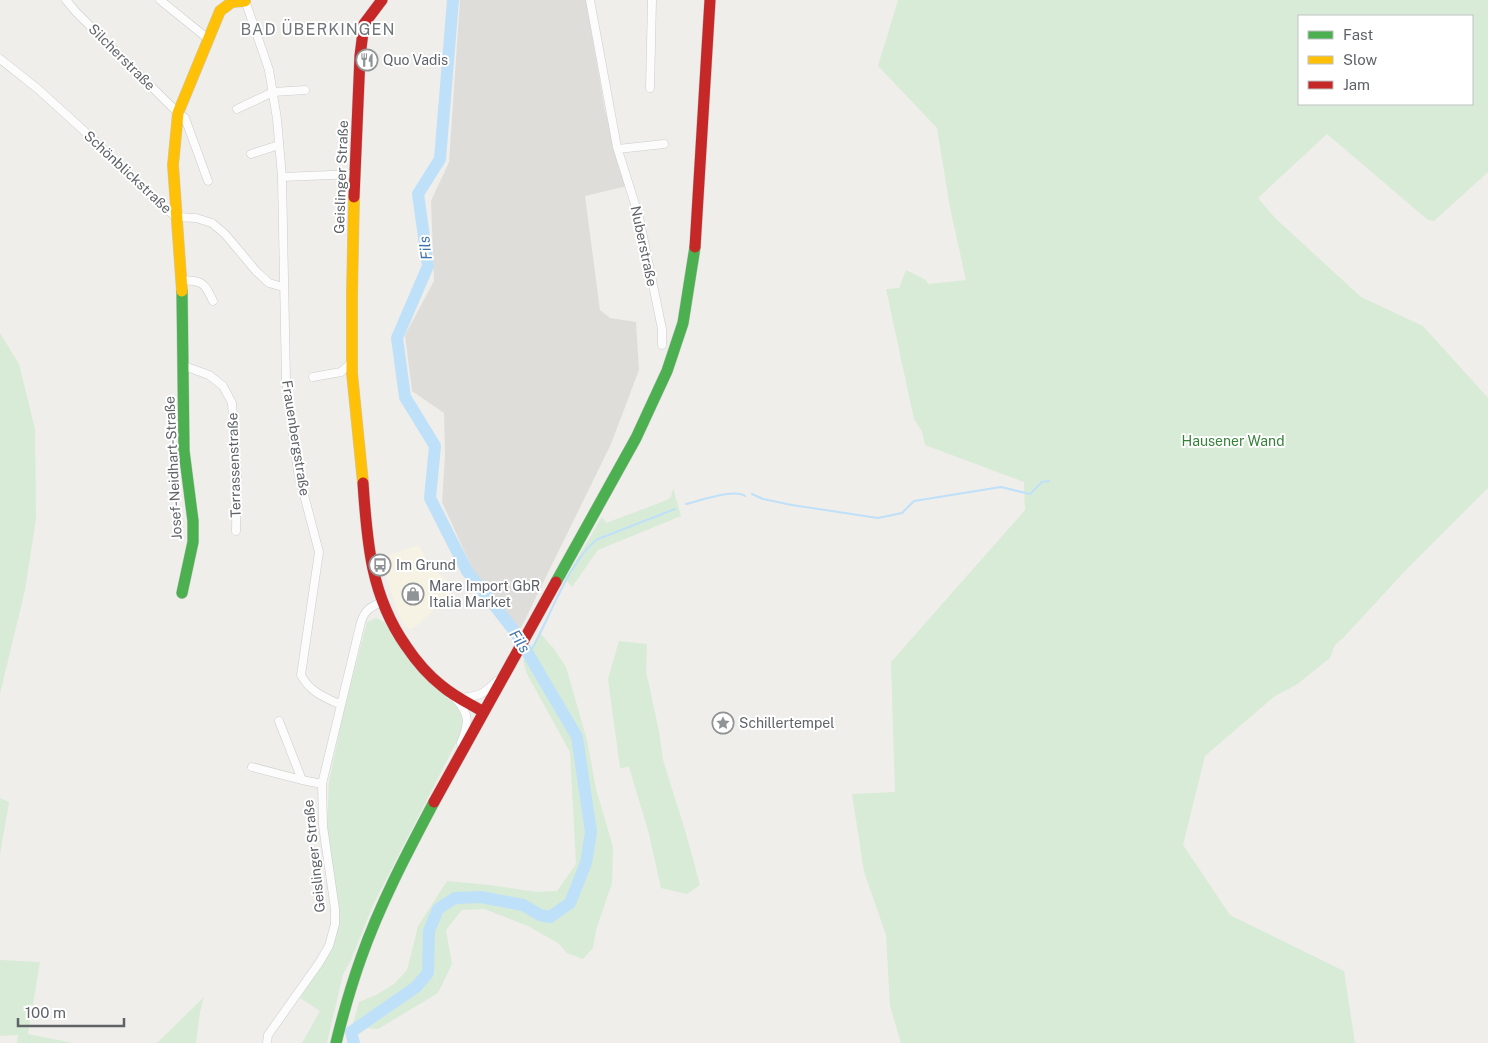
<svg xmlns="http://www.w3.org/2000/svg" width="1488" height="1043" viewBox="0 0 1488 1043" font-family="'Public Sans',sans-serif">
<rect width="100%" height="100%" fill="#efeeea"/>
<!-- commercial -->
<path fill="#f7f3e4" d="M419,545L430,567L445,578L452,589V593L419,624L411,629L405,626L397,611L381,558Z"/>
<!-- industrial -->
<path fill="#dfddda" d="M460,0H586L605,111L627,186L585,196L600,310L610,318L636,322L639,370L611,444L519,632L476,577L442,502L445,456L444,413L412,391L405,335L434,281L431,201L449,162Z"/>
<!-- green -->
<path fill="#d8ebd6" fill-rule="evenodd" d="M898,0H1488V172L1434,221L1428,220L1327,134L1258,198L1275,218L1361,297L1423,326L1488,398V488L1404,572L1344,637L1335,645L1330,658L1296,685L1275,696L1205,756L1183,845L1230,915L1344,971L1355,1043H901L890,1006L886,935L864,872L852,794L895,792L891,662L1025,510L1024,482L925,445L922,431L914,419L886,289L899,288L906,270L926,280L928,284L966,280L950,208L937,128L878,66ZM1299,16H1472V104H1299Z
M0,333L19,364L35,429L36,519L25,590L0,694Z
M673,488L681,516L598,550L572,587L565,579L602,517L606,523L667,500L671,497Z
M376,618L384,622L423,676L457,706L463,715L464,727L373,905L351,960L343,974L327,1043H302L320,1011L300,998L317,972L338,922L327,826L329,781L345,706L367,622Z
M540,633L554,649L566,667L587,740L596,789L613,847L612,883L596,930L593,948L583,959L567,953L558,943L528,926L484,909L462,910L446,930L452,964L438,993L378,1029L352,1027L359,1002L376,995L394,984L407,970L418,926L447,881L489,885L537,892L557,891L576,864L570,752L527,674L523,661Z
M619,641L647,644L646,671L659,731L663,760L685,830L700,885L687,894L661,888L649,834L629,767L620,768L608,679Z
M0,798L9,802L0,855Z
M0,960L40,962L28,1034L73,1043H17L18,1035L0,1036Z
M204,997L200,1012L196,1043H157Z"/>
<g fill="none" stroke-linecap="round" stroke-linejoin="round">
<!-- stream -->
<path stroke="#bfe0f9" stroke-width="2" d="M752,494L763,499L792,505L878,518L902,513L914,501L1001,487L1030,494L1042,482L1049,481
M686,504C699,501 735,488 745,496
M529,654C548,623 569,559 598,539L675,509"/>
<!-- river -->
<path stroke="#bfe0f9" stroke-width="12" d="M354,1043L351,1032L416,987L428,973L429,931L438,909L455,898L481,897L523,905L540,915L550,917L570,903L586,863L591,832L577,737L516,633L467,571L430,498L435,446L405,397L397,338L428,266L418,194L440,159L453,0"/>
<!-- street casing -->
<g stroke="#cbcccc" stroke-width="9">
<path id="street" d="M66,0L76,12L178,113L185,118L208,181
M160,0L207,38
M245,0L269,70L277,119L282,177L286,380L298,472L319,552L301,675C310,692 324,697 341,705
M590,0L617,147L639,217L662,329V345
M0,59L38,89L93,139L151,196L176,217L196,218L212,223L225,234L256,271L269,283L283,287
M650,88L652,0
M237,109L273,92L305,90
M618,149L664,144
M251,154L279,145
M282,177L356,174
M181,280C203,281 204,282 213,301
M184,366L209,375L223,386L232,403L237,475L236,531
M313,377L341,372L352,362
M460,698C480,696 482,695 497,681
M456,699C470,715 469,723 461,743
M279,721L302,780L322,784
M252,767L302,780
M267,1043L268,1035L319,963L329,946L335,924V909L323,826L322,784L361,622C365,610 370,607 382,602"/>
</g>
<!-- fast casing -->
<g stroke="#cacacb" stroke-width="12">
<path id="fast" d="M556,582L636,438L667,371L683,323L695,247
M182,593L193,542V521L184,451L182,291
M336,1043C343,1014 351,986 361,958C380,904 407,853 434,802"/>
</g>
<!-- slow casing -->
<g stroke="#cacacb" stroke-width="12">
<path id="slow" d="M354,197L352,294V373L363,483
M182,291L173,165L178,113L220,11L232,2L245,1"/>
</g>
<!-- jam casing -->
<g stroke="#cacacb" stroke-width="12">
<path id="jam" d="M354,197L360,56L364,24L382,0
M695,247L710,0
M363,483C367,543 371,596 406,646C416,661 428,675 442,686C455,697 470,704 484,712
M434,802L556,582"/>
</g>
<!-- street -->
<use href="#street" stroke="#fdfcfc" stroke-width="8"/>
<!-- fast -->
<use href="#fast" stroke="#4caf50" stroke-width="11"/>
<!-- slow -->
<use href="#slow" stroke="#ffc107" stroke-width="11"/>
<!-- jam -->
<use href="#jam" stroke="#c62828" stroke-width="11"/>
</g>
<!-- icons -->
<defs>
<g id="restaurant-ring" transform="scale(1.125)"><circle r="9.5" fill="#fff" stroke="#919496" stroke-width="1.5"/><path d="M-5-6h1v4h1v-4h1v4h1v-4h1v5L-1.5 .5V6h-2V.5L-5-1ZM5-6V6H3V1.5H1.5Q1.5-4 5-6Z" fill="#919496"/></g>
<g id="bus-ring" transform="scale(1.125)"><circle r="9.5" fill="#fff" stroke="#919496" stroke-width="1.5"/><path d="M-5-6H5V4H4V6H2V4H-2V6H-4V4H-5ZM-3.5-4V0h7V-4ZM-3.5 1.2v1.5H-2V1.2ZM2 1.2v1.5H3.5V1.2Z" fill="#919496"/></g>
<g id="shop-ring" transform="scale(1.125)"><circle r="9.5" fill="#fff" stroke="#919496" stroke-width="1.5"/><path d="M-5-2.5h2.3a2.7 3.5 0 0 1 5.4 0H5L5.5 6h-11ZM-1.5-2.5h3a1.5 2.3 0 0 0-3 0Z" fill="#919496"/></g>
<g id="sight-ring" transform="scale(1.125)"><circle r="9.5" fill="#fff" stroke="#919496" stroke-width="1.5"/><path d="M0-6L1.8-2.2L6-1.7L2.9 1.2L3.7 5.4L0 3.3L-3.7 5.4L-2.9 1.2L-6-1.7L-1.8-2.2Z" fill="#919496"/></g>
</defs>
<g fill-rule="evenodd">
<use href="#restaurant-ring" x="367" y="60"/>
<use href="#bus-ring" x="380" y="565"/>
<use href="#shop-ring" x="413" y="594"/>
<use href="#sight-ring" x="723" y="723"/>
</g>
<g text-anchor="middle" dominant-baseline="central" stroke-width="4" stroke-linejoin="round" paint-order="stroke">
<!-- street labels -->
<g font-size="14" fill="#5f6368" stroke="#fff">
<text transform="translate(122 57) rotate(45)">Silcherstraße</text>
<text transform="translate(128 172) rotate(43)">Schönblickstraße</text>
<text transform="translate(341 177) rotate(-88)">Geislinger Straße</text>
<text transform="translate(644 246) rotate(78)">Nuberstraße</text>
<text transform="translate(296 438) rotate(81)">Frauenbergstraße</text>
<text transform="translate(234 465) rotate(-92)">Terrassenstraße</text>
<text transform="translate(173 468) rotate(-93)">Josef-Neidhart-Straße</text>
<text transform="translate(314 856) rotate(-96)">Geislinger Straße</text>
</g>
<!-- poi labels -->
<g font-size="14" fill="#5f6368" stroke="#fff" text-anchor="start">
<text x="383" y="60">Quo Vadis</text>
<text x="396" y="565">Im Grund</text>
<text x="429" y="586">Mare Import GbR<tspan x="429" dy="16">Italia Market</tspan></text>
<text x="739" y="723">Schillertempel</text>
</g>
<!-- park labels -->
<g font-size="14" fill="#348238" stroke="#fff">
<text x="1233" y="441">Hausener Wand</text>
</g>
<!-- water labels -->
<g font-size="15" font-style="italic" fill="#4174aa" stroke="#fff">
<text transform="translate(425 248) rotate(-97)">Fils</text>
<text transform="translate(520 641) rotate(57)">Fils</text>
</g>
<!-- quarter labels -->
<g font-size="16" letter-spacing="1" fill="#70757a" stroke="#fff">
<text x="318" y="29">BAD ÜBERKINGEN</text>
</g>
</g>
<!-- legend -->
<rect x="1298" y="15" width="175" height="90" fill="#ffffff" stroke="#bfc1c3"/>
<rect x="1308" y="31" width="25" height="8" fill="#4caf50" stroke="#bfc1c3"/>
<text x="1343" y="40" font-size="15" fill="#5f6368">Fast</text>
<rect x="1308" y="56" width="25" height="8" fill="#ffc107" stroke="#bfc1c3"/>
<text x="1343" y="65" font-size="15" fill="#5f6368">Slow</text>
<rect x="1308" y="81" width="25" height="8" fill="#c62828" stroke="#bfc1c3"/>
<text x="1343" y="90" font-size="15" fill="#5f6368">Jam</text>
<!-- scale -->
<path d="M18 1018v8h106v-8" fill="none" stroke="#5f6368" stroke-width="2.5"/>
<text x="25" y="1018" font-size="15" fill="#5f6368" stroke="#ffffff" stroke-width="4" paint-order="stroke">100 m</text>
</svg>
